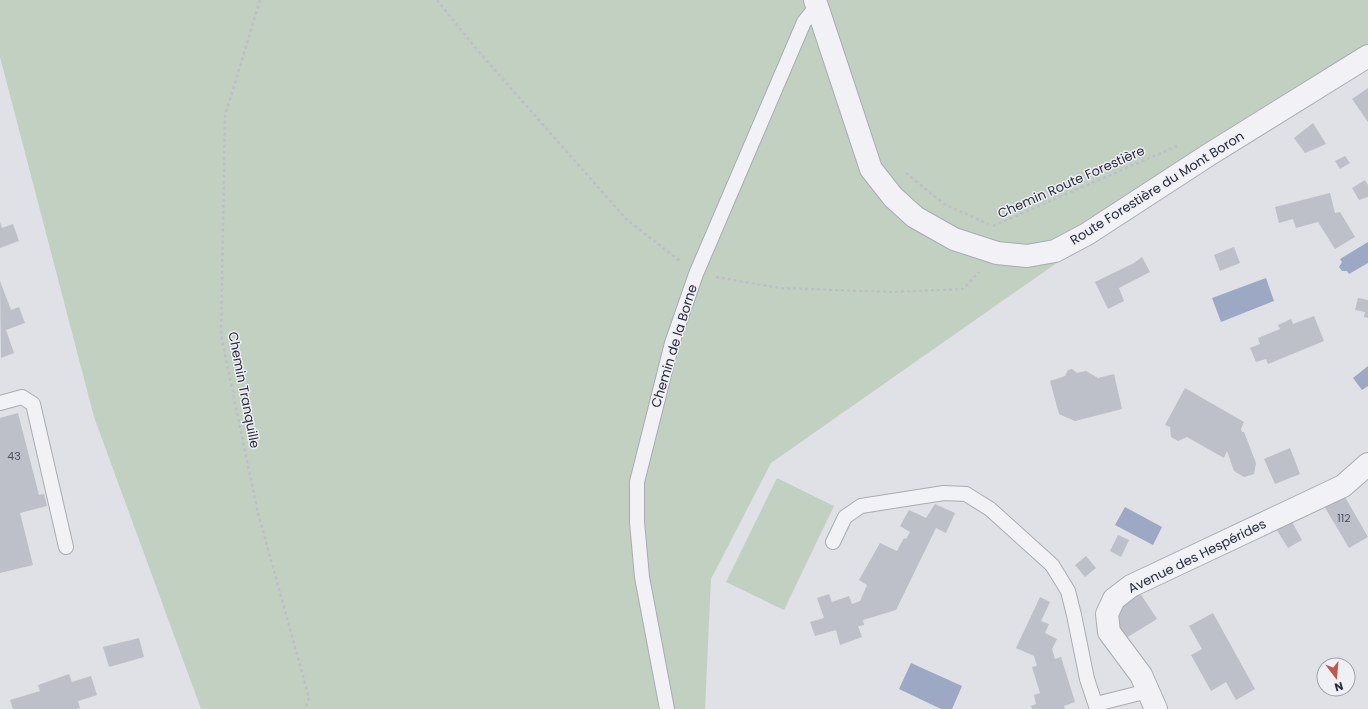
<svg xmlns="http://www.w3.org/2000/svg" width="1368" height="709" viewBox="0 0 1368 709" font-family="Poppins,sans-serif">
<rect width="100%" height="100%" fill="#dfe1e7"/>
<!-- green -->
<path fill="#c2d0c1" d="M0,0H1368V45L771,463L711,579L705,709H201L94,417L0,57Z
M777,478L834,506L784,610L726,582Z"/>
<!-- water -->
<path fill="#9da8c4" d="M1368,242V263L1349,274L1347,271H1342L1339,267L1342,262L1340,259Z
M1266,278L1274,301L1221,322L1212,298Z
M1368,366V386L1362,390L1353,378Z
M1125,507L1162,527L1153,545L1115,525Z
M911,663L962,686L952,709H941L899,689Z"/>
<!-- building -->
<path fill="#bdbfc9" d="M1368,88V122L1352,99Z
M1313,123L1326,144L1305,153L1294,138Z
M1345,156L1350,163L1340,169L1335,161Z
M1365,180L1368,185V197L1359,200L1352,188Z
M1330,193L1335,213L1340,212L1355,237L1335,249L1318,222L1296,228L1293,219L1279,223L1275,207Z
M0,222L2,228L13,224L19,241L0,248Z
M1234,247L1240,263L1220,271L1214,255Z
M1142,257L1150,272L1119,288L1124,301L1108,309L1095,282L1134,263Z
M0,281L11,310L19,307L25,323L6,330L14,353L1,358Z
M1358,298L1368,300V318L1364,317L1365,312L1355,310Z
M1314,316L1324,341L1268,364L1266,359L1256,362L1250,348L1260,344L1258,338L1280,329L1278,325L1291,319L1293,324Z
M1072,369L1077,373L1086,371L1098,378L1114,374L1122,409L1075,421L1059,414L1050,381L1065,376L1068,370Z
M1185,388L1244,422L1241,429L1242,432H1244L1256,463L1254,474L1244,477L1234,471L1227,451L1224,458L1187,437L1178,441L1171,437L1170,427L1165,425Z
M18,413L39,495L44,494L47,506L20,513L33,565L0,573V418Z
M1290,448L1300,474L1275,484L1264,459Z
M1345,497L1368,537L1349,548L1324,506Z
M935,504L955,513L946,533L936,528L896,610L863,620L864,625L858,626L862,637L840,645L836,630L815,636L810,622L824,618L817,598L829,594L832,602L849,596L852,604L860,601L867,585L859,580L880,543L897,551L904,538L906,539L910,532L900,526L909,510L926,518Z
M1291,520L1302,540L1288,548L1275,527Z
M1118,535L1129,540L1121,557L1110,551Z
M1086,556L1096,568L1085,577L1075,565Z
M1140,593L1157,619L1126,638L1117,622L1119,608Z
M1040,597L1050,602L1041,621L1049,624L1045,633L1057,639L1052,649L1055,659L1061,657L1075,702L1064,706L1065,709H1032L1031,706L1036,704L1034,695L1040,693L1032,667L1037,666L1034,656L1016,648Z
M1213,613L1255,689L1236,700L1226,682L1211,691L1191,655L1202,649L1189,626Z
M139,638L144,657L109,667L103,647Z
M69,674L72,682L91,676L97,695L78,701L80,708L77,709H13L10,700L40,691L38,685Z"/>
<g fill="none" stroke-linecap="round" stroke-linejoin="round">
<!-- lane casing -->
<g stroke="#a9abb4" stroke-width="16">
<path id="lane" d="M0,403L22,397L33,404L66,547
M833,542L845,517L861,506L944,493L966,494L990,509L1052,565L1068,591L1074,615L1087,679L1097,709
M1096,704L1148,691
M667,709L642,577L637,522V482L672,343L696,274L804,22L817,6"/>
</g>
<!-- street casing -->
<g stroke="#a9abb4" stroke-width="24">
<path id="street" d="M815,0L871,169L893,197L915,217L954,239L997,253L1027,256L1055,251L1087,234L1210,154L1368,56
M1156,709L1141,675L1109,632L1107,614L1114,599L1131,586L1343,486L1368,464"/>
</g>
<!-- path -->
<path stroke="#bebfc6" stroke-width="2.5" stroke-dasharray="3 3" stroke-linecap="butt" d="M260,0L225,116L221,335L257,509L309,698L305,709
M437,0L479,52L626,219L680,261
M906,173L944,204L988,224
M993,226L1177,146
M716,277L779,288L890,292L963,289L979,272"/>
<!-- lane -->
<use href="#lane" stroke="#f2f2f6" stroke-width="14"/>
<!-- street -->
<use href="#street" stroke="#f2f2f6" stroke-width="22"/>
</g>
<g text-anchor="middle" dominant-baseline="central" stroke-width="3" stroke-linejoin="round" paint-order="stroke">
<!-- number labels -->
<g font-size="11" fill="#4f5160">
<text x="14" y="456">43</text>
<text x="1344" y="518">112</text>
</g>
<!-- street labels -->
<g font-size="13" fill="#2a2c3d" stroke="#eff0f5">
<text transform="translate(1071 182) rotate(-24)">Chemin Route Forestière</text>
<text transform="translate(1157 188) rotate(-32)">Route Forestière du Mont Boron</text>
<text transform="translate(674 346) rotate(-73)">Chemin de la Borne</text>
<text transform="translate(244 390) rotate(79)">Chemin Tranquille</text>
<text transform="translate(1197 556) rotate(-26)">Avenue des Hespérides</text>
</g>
</g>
<!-- north arrow -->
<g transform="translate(1336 677) rotate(164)"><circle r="19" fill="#eff0f5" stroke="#a0a2ab"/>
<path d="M0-3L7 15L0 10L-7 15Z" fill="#c1574f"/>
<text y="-6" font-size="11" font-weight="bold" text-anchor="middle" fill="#2a2c3d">N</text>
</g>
</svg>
